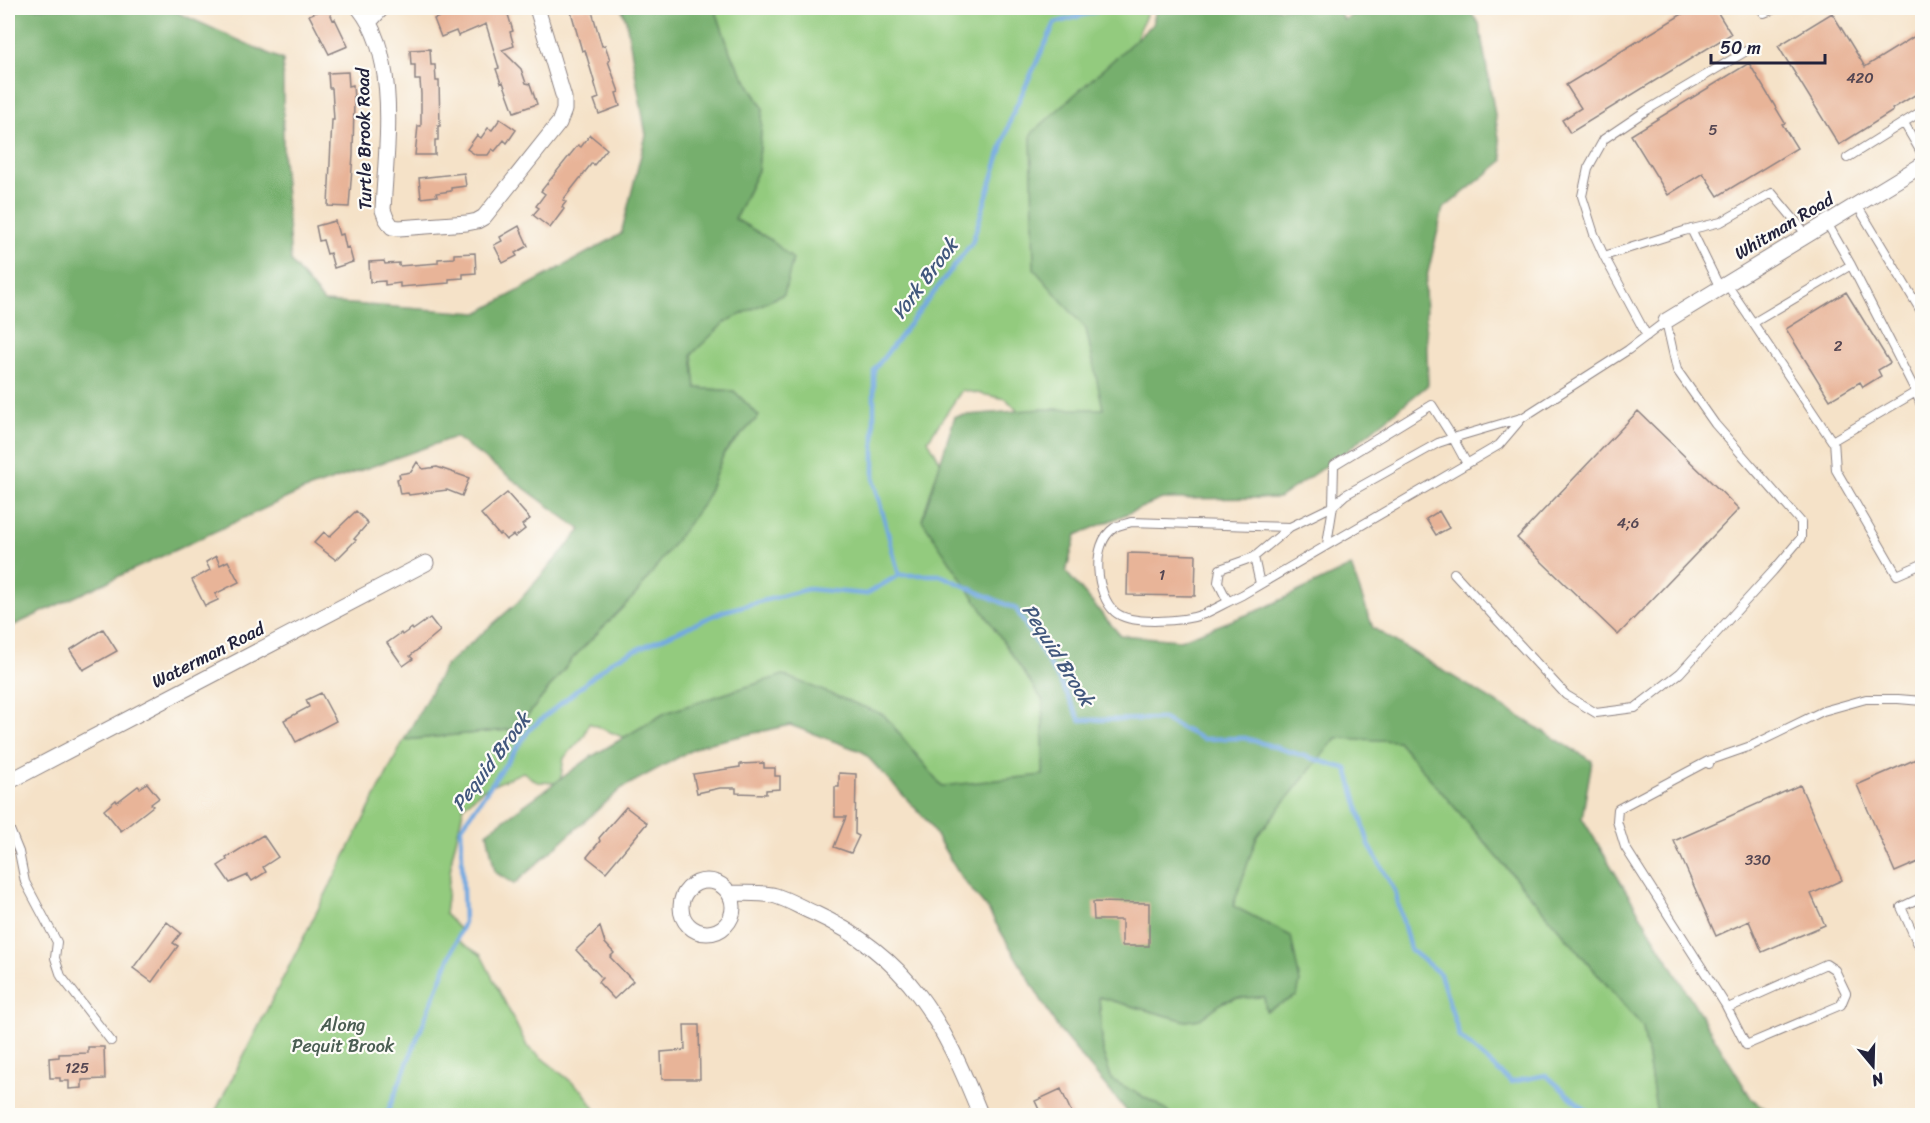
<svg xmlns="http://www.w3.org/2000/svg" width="1930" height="1123" viewBox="0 0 1930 1123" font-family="Sriracha,sans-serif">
<rect width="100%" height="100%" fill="#fdfcf7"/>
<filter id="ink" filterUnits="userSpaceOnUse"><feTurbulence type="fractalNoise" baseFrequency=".0167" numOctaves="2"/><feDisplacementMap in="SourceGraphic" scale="12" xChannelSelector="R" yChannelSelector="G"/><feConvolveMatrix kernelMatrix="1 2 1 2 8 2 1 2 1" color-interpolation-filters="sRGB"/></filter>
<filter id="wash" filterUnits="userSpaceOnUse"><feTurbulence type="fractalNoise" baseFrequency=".008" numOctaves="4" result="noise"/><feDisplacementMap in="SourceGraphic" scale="24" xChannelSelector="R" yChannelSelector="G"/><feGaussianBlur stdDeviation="1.35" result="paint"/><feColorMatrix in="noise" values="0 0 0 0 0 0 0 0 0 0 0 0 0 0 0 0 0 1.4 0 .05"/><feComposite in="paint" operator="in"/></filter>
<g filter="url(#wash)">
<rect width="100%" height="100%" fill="#f5e2c8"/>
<!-- green -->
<path fill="#93cb7e" stroke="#5a765c" stroke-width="1.5" d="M715,8H1149L1123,70L1166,354L1059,452L1006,399L962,390L928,440L970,514L1156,697L979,884L961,877L928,822L825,696L627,739L589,723L584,736L564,758L560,783L537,782L523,772L482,790L464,806L452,857L445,914L460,930L457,940L481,955L527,1046L583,1091L599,1115L213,1116L404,740L517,729L573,658L705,501L724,453L759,416L734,391L696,388L692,354L725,322L784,294L771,240L735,219L758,170L763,108L731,55Z
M1336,737L1398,741L1643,1027L1657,1115H1172L1154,1103L1112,1080L1103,1053L1099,997L1186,1021L1200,1019L1223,1002L1236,998L1264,997L1266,1011L1291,936L1233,906L1257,836Z"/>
<!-- forest -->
<path fill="#76af6d" stroke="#4c6854" stroke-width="1.5" d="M8,8H174V11L283,60V159L291,262L324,302L478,313L621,234L646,135L626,20L621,8H715L731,55L763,108L758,170L735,219L771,240L793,259L784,294L725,322L692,354L696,388L734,391L759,416L724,453L705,501L637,593L573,658L517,729L404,740L445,666L518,602L581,530L455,437L302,491L8,628Z
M1156,8H1336L1344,20L1366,8H1466L1479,23L1503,161L1443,209L1425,285L1428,385L1343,454L1279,498L1162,499L1076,535L1066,572L1120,635L1180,640L1262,609L1351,566L1373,628L1592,761L1582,818L1751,1098L1774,1115H1657L1643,1027L1398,741L1336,738L1257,836L1233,906L1291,936L1300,982L1297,996L1266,1011L1264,997L1236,998L1223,1002L1200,1019L1186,1021L1099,997L1103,1053L1112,1080L1155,1103L1172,1115H1130L1059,1030L988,910L961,877L928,822L863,752L790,725L701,745L622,788L514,884L495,872L487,832L591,757L665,713L783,675L884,715L942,786L1043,775V701L922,520L955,416L1041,409H1103L1086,329L1034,269L1031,134L1153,24Z"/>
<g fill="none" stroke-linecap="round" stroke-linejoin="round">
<!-- stream -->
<path stroke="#72a9e1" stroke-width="4.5" d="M899,575L874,481V370L972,243L1012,115L1055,23L1108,8
M386,1116L464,922L461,828L530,729L613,660L724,611L808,589L866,594L899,575H940L1016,609L1063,687L1080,720L1163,719L1203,739L1245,738L1347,769L1369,845L1395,891L1410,949L1440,974L1460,1037L1511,1082L1546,1075L1592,1116"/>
</g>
<g id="blocks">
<!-- building -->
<path fill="#e8b498" d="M325,8H328L333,20L335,19L348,46L329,54L309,15Z
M490,8H506L513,31L510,32L514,46L502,50L521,69L526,83L530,84L537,104L514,112L503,82L501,83L496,69L499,68L486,24L458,36L456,31L441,37L434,19L459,9L460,14L467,11L468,14Z
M570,8H591L602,46L605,45L610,60L608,61L619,92L616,93L620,106L599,114L594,100L599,98L585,50L582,51Z
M1692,8H1715L1731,34L1570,133L1562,120L1581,108L1566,85Z
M1832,13L1865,67L1923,31V90L1892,109L1893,111L1839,145L1778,46Z
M430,49L431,65H435L436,81H439L440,126H438V140H435V155H415L418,126H421V94L420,80H415V65H411L410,50Z
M1749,63L1785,123L1782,124L1797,148L1718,196L1703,173L1668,195L1631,135Z
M348,72L349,86L353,85L354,100L353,155L349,207L328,206L332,120H334L332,88H329L328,73Z
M500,119L516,130L507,143L504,140L495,151L492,149L488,155H476L467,149L477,135L481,138L488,128L492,130Z
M590,135L607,149L594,165L592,163L563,200L566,202L562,207L564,209L550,228L533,215L539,208L536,206L545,194L541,191L578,145L581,147Z
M464,173L466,186L451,188V191L436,193L437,196L421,198L419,178Z
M335,221L339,235L343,234L346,248L349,247L353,262L334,268L330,253L327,254L323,240L319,241L316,226Z
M519,226L528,246L515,253L517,256L503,263L494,245L502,241L500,237Z
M475,253L476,273L463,274V278L449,279V283L400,287V283L385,285V281L370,282L369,262L384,261L385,264L399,263V266L438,263V259L454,258V254Z
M1846,292L1890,363L1878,370L1881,376L1863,387L1860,382L1830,400L1786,329Z
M1638,411L1739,509L1618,635L1517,538Z
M417,462L423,469L437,467L469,478L462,496L447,490L409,495L408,493L400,494L397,479L400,478L399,474L411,472Z
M507,493L530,519L522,525L525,529L515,537L513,535L506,540L501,534L499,535L481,514Z
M356,511L368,523L354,539L356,540L336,560L314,543L324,532L329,537Z
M1439,511L1449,528L1436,535L1426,519Z
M1128,553L1196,555L1195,596L1127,595Z
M216,556L220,565L228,561L239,582L215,594L218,600L205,606L192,580L210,570L206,562Z
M430,618L440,631L410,656L413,659L403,666L387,643L401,633L402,635L412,628L413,630Z
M103,629L117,651L83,670L70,650Z
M321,693L336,721L296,742L284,720L309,707L306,700Z
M1923,756V860L1895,872L1857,785Z
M764,763V768H775V776H780V789L766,790V794L736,793V788H720L697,793L693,774L740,767V764Z
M839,773L856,774L855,834L859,836L851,853L834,847L846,817H835V787H839Z
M147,783L159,798L151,804L153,806L121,831L104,810L116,800L117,802L138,786L140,788Z
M1800,785L1842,880L1811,894L1825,925L1762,952L1749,921L1716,936L1674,841Z
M626,807L647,823L606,872L587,857L600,841L599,838Z
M263,835L278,857L263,867L266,872L252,881L248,875L230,883L218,866L227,860L226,858Z
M1093,902L1149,903V946H1122V920H1094Z
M167,922L181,933L173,943L178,946L152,982L133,968Z
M600,927L605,943L614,953L610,957L633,981L614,999L598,982L602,978L576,950Z
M684,1025H699L700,1079H662L661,1052L685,1050Z
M88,1047H104L105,1079L82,1080V1088L69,1089V1081H60V1078H50L49,1058L59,1057V1054L88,1053Z
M1061,1089L1073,1116H1042L1035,1101Z"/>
</g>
</g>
<g filter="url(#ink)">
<use href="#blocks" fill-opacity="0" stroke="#8c8282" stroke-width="1.5"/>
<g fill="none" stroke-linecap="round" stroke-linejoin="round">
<!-- lane casing -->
<g stroke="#8c8282" stroke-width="10">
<path id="lane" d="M1760,8L1764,13L1777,8
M1748,50L1647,110L1604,139L1588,168L1582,196L1594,234L1604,256L1684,231L1721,222L1772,193L1807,235
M1904,123L1922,154
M1847,158L1922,111
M1857,205L1922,313
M1691,229L1720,288
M1604,256L1647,336
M1726,283L1753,323L1851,265L1827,223
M1753,323L1832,441L1916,392L1851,265
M1916,392L1922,408
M1432,405L1453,438L1438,443L1345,495L1333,506L1334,465Z
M1834,440L1836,470L1897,575L1922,564
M1467,464L1453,438L1521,418
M1327,544L1333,506L1290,527L1131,522C1126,524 1118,525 1114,528C1090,544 1096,595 1115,612C1131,626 1185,621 1204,614C1217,608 1229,601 1242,595L1499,445L1522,418L1628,350L1666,321L1677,370L1715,424L1801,522V538L1773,571L1680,673L1635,708L1596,713L1566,695L1454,573
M1254,557L1260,584
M1228,602L1218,582L1220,569L1254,557L1290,527
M1708,761L1618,809L1617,821L1625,847L1725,1004L1746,1045L1841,1005L1846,993L1835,970L1826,964L1728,1008
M1709,764L1708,761L1751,746L1823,711L1866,699H1898L1922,701
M8,825L19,852L25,882L57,942L55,958L61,976L111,1041
M1922,897L1901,907L1922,953"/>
</g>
<!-- street casing -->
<g stroke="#8c8282" stroke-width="17">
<path id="street" d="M359,8C400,59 386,148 383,210L386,218L392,227L399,228L467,223L477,221L484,217L559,123L564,110V98L537,8
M370,21L382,8
M1666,321L1922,165
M8,782L426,563
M681 907a26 26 0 1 1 52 0a26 26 0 1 1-52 0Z
M730,893C744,894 763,892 776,896C789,900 802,908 814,913C910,957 943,1022 981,1116"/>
</g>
<!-- lane -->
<use href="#lane" stroke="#fff" stroke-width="8"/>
<!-- street -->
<use href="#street" stroke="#fff" stroke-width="15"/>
</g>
</g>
<g text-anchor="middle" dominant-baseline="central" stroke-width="4.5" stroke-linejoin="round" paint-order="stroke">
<!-- number labels -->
<g font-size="15" fill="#544652">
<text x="1860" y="78">420</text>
<text x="1713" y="130">5</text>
<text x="1838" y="346">2</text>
<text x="1628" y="523">4;6</text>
<text x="1162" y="575">1</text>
<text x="1758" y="860">330</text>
<text x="77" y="1068">125</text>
</g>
<!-- street labels -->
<g font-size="18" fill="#22223b" stroke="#fdfcf7">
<text transform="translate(364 139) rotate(-91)">Turtle Brook Road</text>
<text transform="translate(1784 226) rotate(-31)">Whitman Road</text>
<text transform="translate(208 655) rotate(-27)">Waterman Road</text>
</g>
<!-- park labels -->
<g font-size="18" fill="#4a5d52" stroke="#fdfcf7">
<text x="343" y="1025">Along<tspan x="343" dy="21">Pequit Brook</tspan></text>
</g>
<!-- water labels -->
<g font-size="20" font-style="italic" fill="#42587d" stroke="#fdfcf7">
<text transform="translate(925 279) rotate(-53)">York Brook</text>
<text transform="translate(1058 655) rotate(58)">Pequid Brook</text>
<text transform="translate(491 762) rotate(-53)">Pequid Brook</text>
</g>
</g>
<!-- margin -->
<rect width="1930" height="1123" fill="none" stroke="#fdfcf7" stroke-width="30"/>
<!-- north arrow -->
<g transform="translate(1873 1066) rotate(161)" stroke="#fdfcf7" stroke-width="4.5" paint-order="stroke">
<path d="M0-4.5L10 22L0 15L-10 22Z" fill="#22223b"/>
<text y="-9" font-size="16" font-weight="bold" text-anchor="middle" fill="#22223b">N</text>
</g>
<!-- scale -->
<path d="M1711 54v9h114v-9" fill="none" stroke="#22223b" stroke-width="3"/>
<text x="1720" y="54" font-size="18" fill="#22223b" stroke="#fdfcf7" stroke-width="4.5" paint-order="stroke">50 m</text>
</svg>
